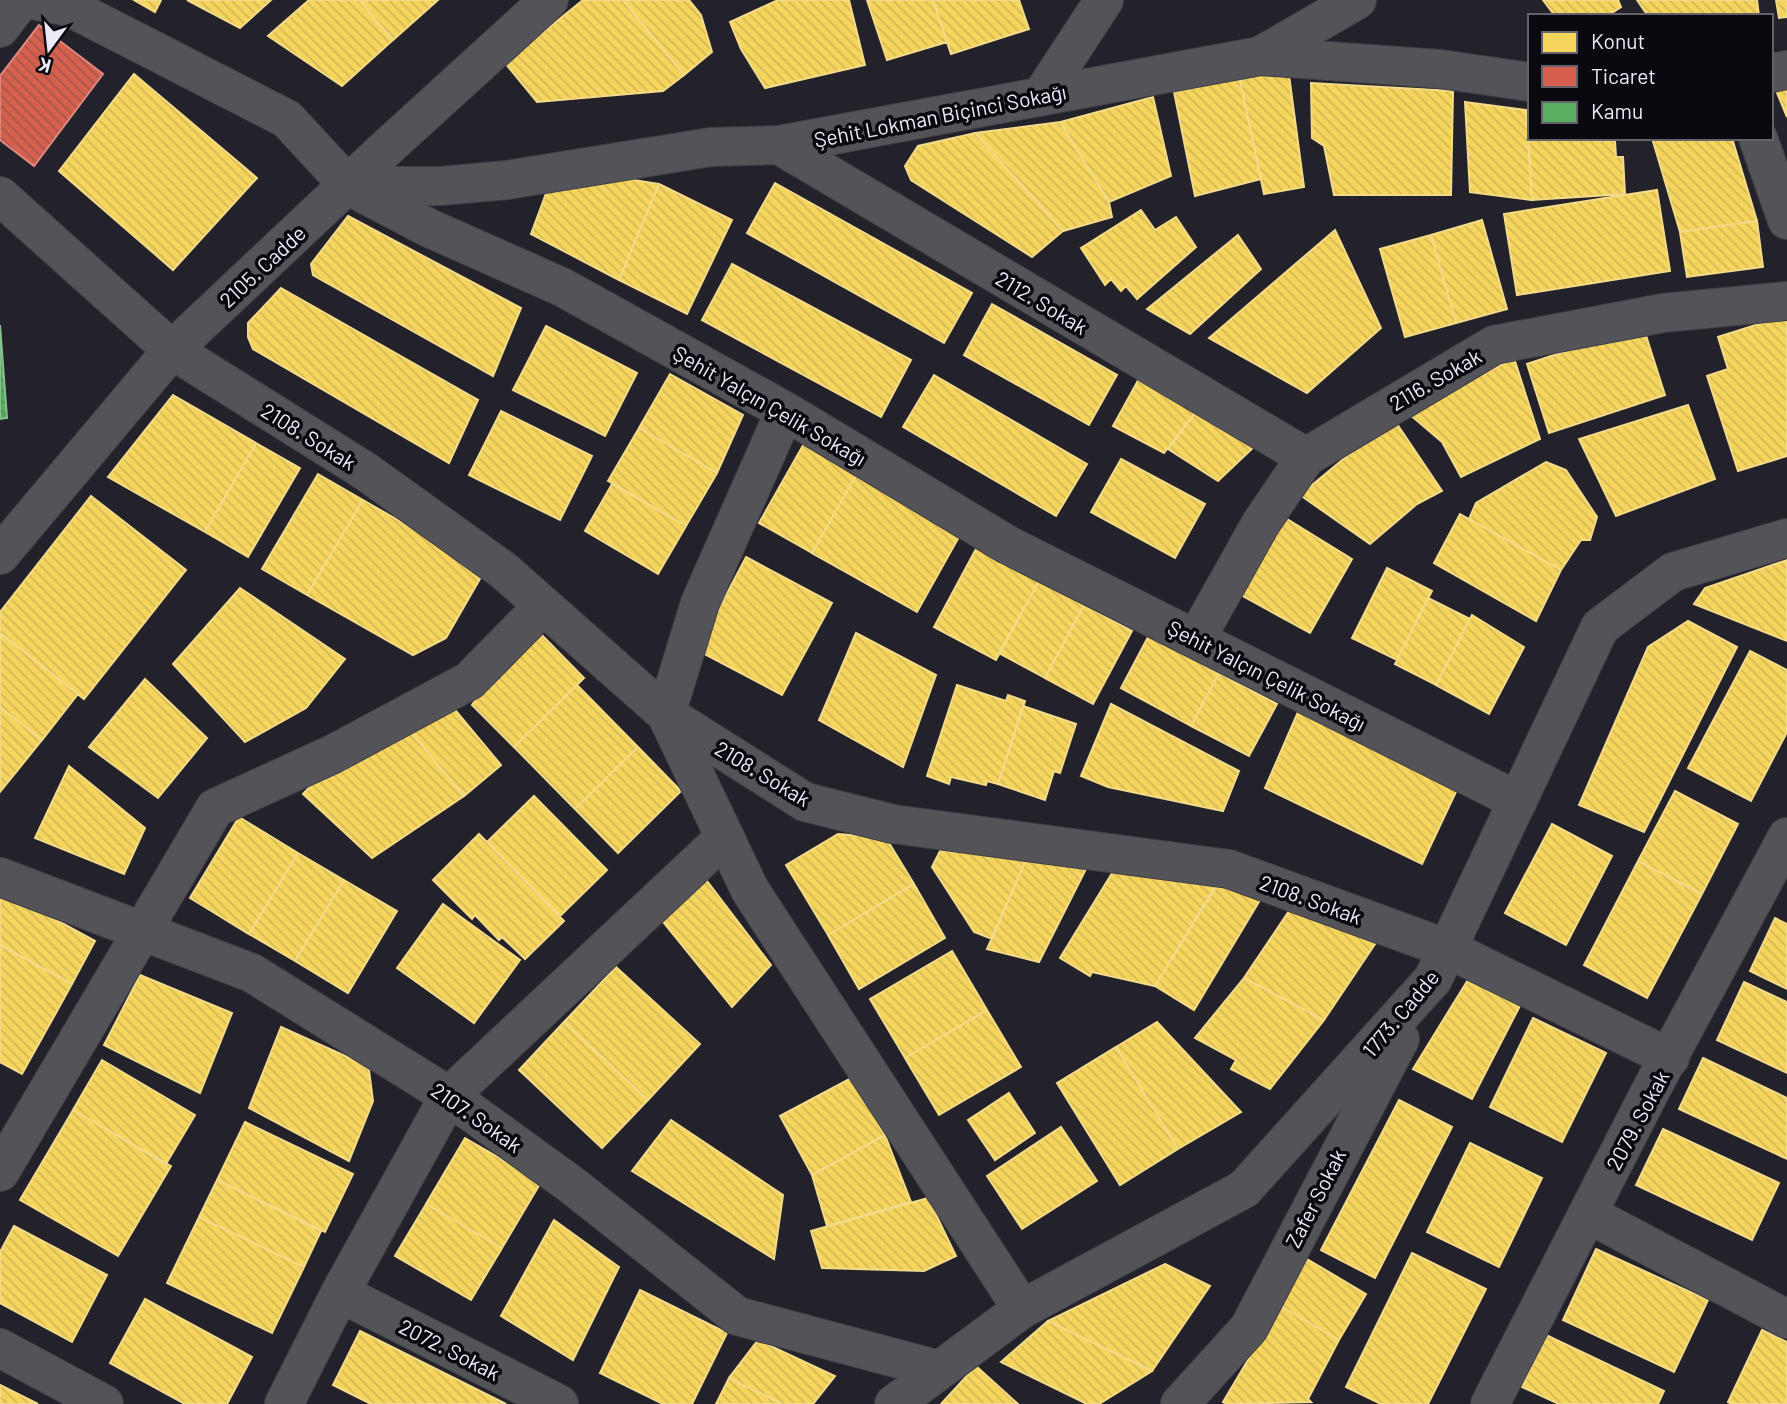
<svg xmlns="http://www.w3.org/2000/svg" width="1787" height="1404" viewBox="0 0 1787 1404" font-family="Barlow,sans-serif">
<defs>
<pattern id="homes-back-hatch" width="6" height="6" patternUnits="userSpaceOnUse" patternTransform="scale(1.75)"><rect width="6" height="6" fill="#f6d55c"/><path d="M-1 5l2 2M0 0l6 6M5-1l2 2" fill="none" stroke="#d3b858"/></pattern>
<pattern id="shops-back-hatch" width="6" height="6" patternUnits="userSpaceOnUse" patternTransform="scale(1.75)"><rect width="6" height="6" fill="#d6604d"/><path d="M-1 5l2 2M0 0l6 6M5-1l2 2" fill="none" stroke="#a4574c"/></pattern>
<pattern id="public-back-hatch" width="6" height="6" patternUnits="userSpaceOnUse" patternTransform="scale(1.75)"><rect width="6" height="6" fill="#5aae61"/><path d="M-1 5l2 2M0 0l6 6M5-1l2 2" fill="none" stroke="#548f5a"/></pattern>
</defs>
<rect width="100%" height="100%" fill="#23222a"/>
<!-- homes -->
<path fill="url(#homes-back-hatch)" stroke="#f3db8a" stroke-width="2" d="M134,0H161L155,12Z
M187,0H271L240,28Z
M309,0H359L393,40L342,86L268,36Z
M359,0H438L393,40Z
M583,0H623L684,75L663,91L537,102L505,63Z
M623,0H689L701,15L712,52L684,75Z
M778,0H849L865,65L765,88L741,49L730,22Z
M867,0H933L947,42L887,60Z
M933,0H1019L1029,29L951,54Z
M1543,0H1618L1621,7L1607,16H1555Z
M1637,0H1757L1759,16H1648Z
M1776,0H1787V17L1779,18Z
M134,74L257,178L173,270L59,171Z
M1289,75L1304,187L1264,194L1239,76Z
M1239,76L1261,179L1195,196L1174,92Z
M1311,83L1453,91L1451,195H1334L1324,146L1312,138Z
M1787,86V117L1775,88Z
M1153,97L1171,176L1109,202L1060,122Z
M1465,102L1526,110L1532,200L1470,192Z
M1060,122L1109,202L1112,217L1063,231L975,133Z
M1528,129L1530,138L1615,141L1616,157H1623L1625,194L1532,200Z
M975,133L1063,231L1032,257L911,180L905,166L918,146Z
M1652,138H1732L1757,221L1680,232Z
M621,178L659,184L619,280L531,234L547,191Z
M775,183L972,293L944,343L747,233Z
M659,184L732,220L687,314L619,280Z
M1657,190L1670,271L1517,295L1504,214Z
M1141,210L1155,230L1176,217L1196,247L1137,299L1126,286L1121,291L1111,279L1105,285L1081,248Z
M348,216L521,308L493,376L313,275L311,264Z
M1482,220L1507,309L1456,323L1431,235Z
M1757,221L1763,267L1687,277L1680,232Z
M1335,230L1381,328L1307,393L1209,338Z
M1238,235L1261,269L1190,334L1147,309Z
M1431,235L1456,323L1405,337L1380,249Z
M732,264L911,360L881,417L702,320Z
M281,288L478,400L449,463L253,349L248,337V323Z
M992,304L1117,375L1089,425L964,355Z
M1787,315V456L1738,471L1707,376L1728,369L1718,337Z
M546,326L637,373L605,436L513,390Z
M1643,326L1665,395L1549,433L1527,364Z
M1514,358L1540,439L1461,477L1442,442L1408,413Z
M670,374L743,415L717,473L639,428Z
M934,375L1087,464L1056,516L903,427Z
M1141,375L1202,404L1164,453L1113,426Z
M173,395L256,443L205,532L108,477Z
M1204,401L1259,442L1218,481L1168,449Z
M1688,405L1715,479L1616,516L1579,439Z
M501,411L592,456L560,520L469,475Z
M1393,418L1442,491L1417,504L1370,544L1300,495Z
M639,428L717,473L686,526L608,481Z
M806,440L859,470L812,553L759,523Z
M256,443L300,468L248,557L205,532Z
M1121,459L1205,504L1175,558L1091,512Z
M1546,462L1566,470L1597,517L1590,540H1581L1561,570L1469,519L1476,503Z
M859,470L964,528L917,612L812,553Z
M318,474L363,500L307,595L262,569Z
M612,484L686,526L658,574L585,531Z
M91,496L186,570L84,699L0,633V612Z
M363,500L485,570L446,638L413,655L307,595Z
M1279,514L1352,559L1310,633L1228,588Z
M1460,514L1561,570L1536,621L1434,563Z
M977,547L1039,581L996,660L934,627Z
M746,557L832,603L782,695L697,650Z
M1787,560V641L1694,604L1705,588Z
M1387,568L1432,591L1397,660L1352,638Z
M1039,581L1084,605L1045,678L999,653Z
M240,588L345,659L306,708L245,742L173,664Z
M1428,598L1470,619L1436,685L1395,664Z
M1084,605L1132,631L1093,704L1045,678Z
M1472,615L1524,647L1489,714L1436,685Z
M1688,621L1737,647L1644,832L1579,805L1648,647Z
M531,624L584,678L514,747L472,705Z
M0,633L78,694L42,740L0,707Z
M856,633L936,675L903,767L819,720Z
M1149,635L1219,673L1191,726L1121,688Z
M1750,651L1787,670V732L1751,801L1688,768Z
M1219,673L1277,704L1249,756L1191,726Z
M145,679L207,738L158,798L89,747Z
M577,685L638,747L575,809L514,747Z
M957,685L1006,701L1008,695L1025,701L998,784L987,781L986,785L951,777L949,784L927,776Z
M1305,696L1463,777L1422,864L1265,788Z
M446,699L501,765L464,796L409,730Z
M1111,704L1239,771L1223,811L1108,787L1081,776Z
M1023,706L1076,724L1060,773L1054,771L1045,800L998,784Z
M0,707L42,740L0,792Z
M409,730L464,796L372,858L303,794L318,778Z
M638,747L681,791L618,853L575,809Z
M69,766L145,828L124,874L35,838Z
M1675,791L1738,824L1702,894L1638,861Z
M534,796L607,870L560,916L487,842Z
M239,817L298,853L249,934L190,898Z
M1552,824L1612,856L1566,945L1505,913Z
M479,834L564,921L525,959L502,937L499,940L475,915L472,919L433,880Z
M838,834L886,838L914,884L828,935L786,865Z
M940,851L1028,855L992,939L974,932L932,867Z
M298,853L344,880L295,961L249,934Z
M1028,855L1087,867L1039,962L987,949Z
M1122,857L1215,887L1155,986L1092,972L1090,976L1060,958Z
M1638,861L1702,894L1647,998L1584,965Z
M704,877L771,965L732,1007L660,918Z
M1222,877L1260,900L1194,1010L1155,986Z
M344,880L397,911L348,993L295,961Z
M914,884L945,938L859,989L828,935Z
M3,891L95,941L72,984L0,945V896Z
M1297,899L1377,941L1324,1020L1244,978Z
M443,904L520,960L474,1023L397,968Z
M1775,918L1787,924V989L1750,971Z
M0,945L72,984L22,1074L0,1062Z
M952,951L987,1010L905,1058L870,999Z
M616,967L700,1044L648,1100L564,1022Z
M1474,970L1525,996L1472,1099L1413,1069Z
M140,975L232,1013L200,1093L104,1045Z
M1244,978L1324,1020L1270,1089L1231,1069L1236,1060L1195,1038Z
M1744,982L1787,1002V1073L1717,1040Z
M987,1010L1021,1067L939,1115L905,1058Z
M1533,1018L1606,1053L1562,1142L1490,1107Z
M564,1022L648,1100L602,1148L519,1070Z
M1157,1022L1241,1112L1178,1149L1116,1047Z
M281,1027L359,1062L369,1070L373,1101L349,1161L249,1108Z
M1116,1047L1178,1149L1120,1185L1057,1083Z
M1703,1058L1787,1098V1159L1679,1109Z
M102,1060L195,1115L166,1164L73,1110Z
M853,1077L885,1135L812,1175L780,1116Z
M1009,1093L1035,1133L995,1160L968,1120Z
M1399,1100L1452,1127L1375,1278L1321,1250Z
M73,1110L171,1166L118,1256L20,1200Z
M671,1120L783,1195L774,1259L632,1171Z
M245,1122L353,1174L325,1232L217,1180Z
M1061,1127L1097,1181L1022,1229L987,1176Z
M1663,1129L1779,1183L1752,1240L1636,1185Z
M885,1135L911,1202L827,1226L812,1175Z
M465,1138L541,1182L502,1248L426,1204Z
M1470,1143L1542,1178L1499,1267L1427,1232Z
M217,1180L321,1231L304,1267L199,1217Z
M928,1198L956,1256L924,1271L822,1268L811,1231Z
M426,1204L502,1248L471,1300L395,1256Z
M199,1217L304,1267L272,1333L167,1283Z
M554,1220L619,1267L573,1360L501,1316Z
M14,1226L107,1275L72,1342L0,1303V1252Z
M1596,1249L1708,1300L1674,1372L1563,1320Z
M1412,1253L1486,1289L1428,1404H1381L1346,1387Z
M1307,1259L1366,1294L1339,1340L1280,1306Z
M1165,1264L1210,1286L1152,1371L1048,1321Z
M640,1290L727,1333L692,1404H663L600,1373Z
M145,1299L252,1357L227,1404H185L110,1363Z
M1280,1306L1339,1340L1308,1399L1311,1402L1227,1404L1223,1402Z
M1048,1321L1152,1371L1099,1404H1087L1001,1362Z
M1762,1330L1787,1342V1404H1732L1728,1402Z
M360,1331L506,1404H371L333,1385Z
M1546,1335L1664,1391L1658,1404H1559L1522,1387Z
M758,1340L835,1376L813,1404H782L729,1378Z
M976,1366L1018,1404H941Z
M729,1378L782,1404H716Z
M0,1385L38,1404H0Z"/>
<!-- shops -->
<path fill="url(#shops-back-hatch)" stroke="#dd8980" stroke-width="2" d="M39,25L103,74L34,166L0,140V76Z"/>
<!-- public -->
<path fill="url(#public-back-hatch)" stroke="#86c08e" stroke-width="2" d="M0,325L7,418L0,419Z"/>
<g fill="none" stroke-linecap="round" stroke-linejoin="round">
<!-- minor casing -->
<g stroke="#403f46" stroke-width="40">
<path id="minor" d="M33,0L69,7L287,119L349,186L429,228L562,287L785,411L1008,545L1518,801
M0,28L21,0
M1260,56L1357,0
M1771,73L1787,70
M1042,95L1104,0
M1758,138L1787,220
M779,145L1306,457
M354,186H440L507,180L711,147L779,145L1260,56L1440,69L1530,82
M0,196L172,350L365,471L503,570L666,714L805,802L893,824L1229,869L1448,949L1670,1058
M785,411L700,603L666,714L750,890L1022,1309
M0,555L172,350L381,153L549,0
M1196,639L1261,523L1306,457L1494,345L1663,313L1787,301
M0,877L252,973L449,1096L573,1186L737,1316L940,1370
M0,1172L215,808L333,754L469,681L543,606
M1588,1214L1787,1319
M340,1293L559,1404
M0,1348L104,1404
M284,1404L340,1293L449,1096L725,837
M894,1404L1022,1309L1244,1189L1433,979L1600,627L1673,572L1787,538
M1180,1404L1249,1328L1400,1039
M1490,1404L1652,1088L1787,837"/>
</g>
<!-- minor -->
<use href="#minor" stroke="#545357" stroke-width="38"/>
</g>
<g text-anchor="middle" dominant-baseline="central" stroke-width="7" stroke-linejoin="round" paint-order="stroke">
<!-- street labels -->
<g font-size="21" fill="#eceaf6" stroke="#0a0910">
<text transform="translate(940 115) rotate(-11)">Şehit Lokman Biçinci Sokağı</text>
<text transform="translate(262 266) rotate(-43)">2105. Cadde</text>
<text transform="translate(1042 302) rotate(31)">2112. Sokak</text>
<text transform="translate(1435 379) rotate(-30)">2116. Sokak</text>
<text transform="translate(770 405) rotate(30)">Şehit Yalçın Çelik Sokağı</text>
<text transform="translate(309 436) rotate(32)">2108. Sokak</text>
<text transform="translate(1267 675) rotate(27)">Şehit Yalçın Çelik Sokağı</text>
<text transform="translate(763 773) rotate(31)">2108. Sokak</text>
<text transform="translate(1311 899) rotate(20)">2108. Sokak</text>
<text transform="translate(1400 1013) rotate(-50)">1773. Cadde</text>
<text transform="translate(477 1117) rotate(35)">2107. Sokak</text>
<text transform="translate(1637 1120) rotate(-62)">2079. Sokak</text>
<text transform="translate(1315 1198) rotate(-63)">Zafer Sokak</text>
<text transform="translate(450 1349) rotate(27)">2072. Sokak</text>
</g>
</g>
<!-- legend -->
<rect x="1528" y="14" width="245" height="126" fill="#0a0910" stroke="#64636c" stroke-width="2"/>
<rect x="1542" y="32" width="35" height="21" fill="#f6d55c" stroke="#64636c" stroke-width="2"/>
<text x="1591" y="49" font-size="21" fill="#eceaf6">Konut</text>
<rect x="1542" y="66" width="35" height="21" fill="#d6604d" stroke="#64636c" stroke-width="2"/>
<text x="1591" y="84" font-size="21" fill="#eceaf6">Ticaret</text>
<rect x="1542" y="102" width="35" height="21" fill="#5aae61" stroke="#64636c" stroke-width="2"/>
<text x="1591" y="119" font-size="21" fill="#eceaf6">Kamu</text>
<!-- north arrow -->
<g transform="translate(49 49) rotate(195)" stroke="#0a0910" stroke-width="5" paint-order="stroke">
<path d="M0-5L12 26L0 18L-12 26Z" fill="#eceaf6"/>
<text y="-10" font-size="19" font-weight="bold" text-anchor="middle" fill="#eceaf6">K</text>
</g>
</svg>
